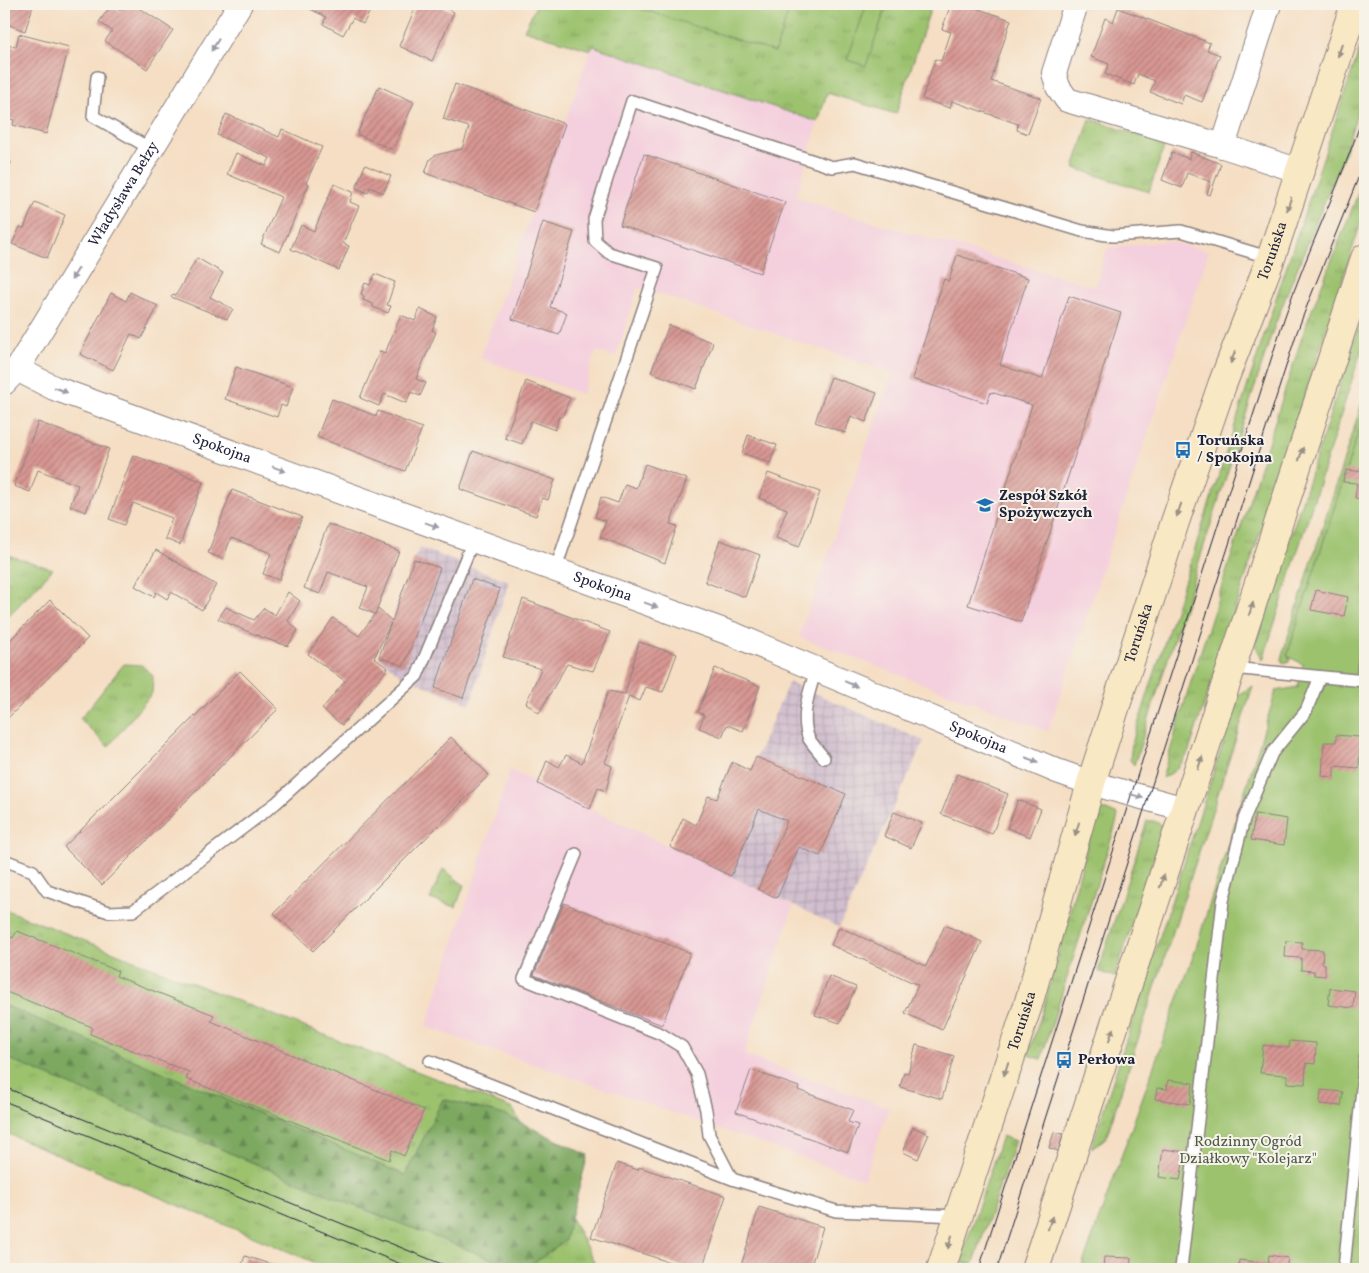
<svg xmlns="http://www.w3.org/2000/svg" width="1369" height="1273" viewBox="0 0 1369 1273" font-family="Vollkorn,serif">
<defs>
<pattern id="industrial-grid" width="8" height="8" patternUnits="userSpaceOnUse" patternTransform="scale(1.25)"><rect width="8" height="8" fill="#d0bdcd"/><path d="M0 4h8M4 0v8" fill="none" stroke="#b2a2b1"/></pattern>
<pattern id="grass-tufts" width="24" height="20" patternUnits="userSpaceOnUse" patternTransform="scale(1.25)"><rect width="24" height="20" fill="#9cc26e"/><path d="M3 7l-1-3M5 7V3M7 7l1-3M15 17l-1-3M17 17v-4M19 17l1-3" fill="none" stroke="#86a660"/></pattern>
<pattern id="forest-firs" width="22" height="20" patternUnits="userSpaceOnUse" patternTransform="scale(1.25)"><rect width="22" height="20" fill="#7da861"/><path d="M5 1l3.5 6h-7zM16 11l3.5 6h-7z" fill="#668851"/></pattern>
<pattern id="building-hatch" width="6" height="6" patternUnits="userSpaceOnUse" patternTransform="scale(1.25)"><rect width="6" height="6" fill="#d89793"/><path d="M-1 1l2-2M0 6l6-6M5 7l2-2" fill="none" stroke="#af7b79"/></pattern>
</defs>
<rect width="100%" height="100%" fill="#f7f3e8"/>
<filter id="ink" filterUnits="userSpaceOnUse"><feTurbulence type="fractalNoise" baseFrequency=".02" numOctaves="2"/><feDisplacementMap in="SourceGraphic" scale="10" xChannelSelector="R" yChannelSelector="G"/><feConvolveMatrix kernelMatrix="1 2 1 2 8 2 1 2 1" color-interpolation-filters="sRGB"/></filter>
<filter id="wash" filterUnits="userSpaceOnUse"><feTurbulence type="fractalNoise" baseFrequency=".0096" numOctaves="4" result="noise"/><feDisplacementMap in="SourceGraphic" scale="20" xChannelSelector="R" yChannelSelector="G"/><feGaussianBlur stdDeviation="1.12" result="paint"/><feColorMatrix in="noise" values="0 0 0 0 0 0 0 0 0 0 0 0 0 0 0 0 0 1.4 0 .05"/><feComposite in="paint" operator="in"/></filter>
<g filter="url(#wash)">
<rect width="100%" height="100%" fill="#f5dec3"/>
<!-- built -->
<path fill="#f4cfdd" d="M592,46L818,122L796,197L845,214L1095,287L1107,248L1166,241L1209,251L1048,731L799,637L892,373L638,287L616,357L596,351L582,394L480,358Z
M510,770L793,906L744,1055L889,1108L864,1179L426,1027Z"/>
<!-- industrial -->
<path fill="url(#industrial-grid)" d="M420,548L509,581L470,704L402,676L379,657L414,559Z
M789,682L924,741L839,927L709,866Z"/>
<!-- grass -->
<path fill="url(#grass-tufts)" stroke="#5f7254" d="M537,4H932L896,114L827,93L818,122L593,46L591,50L524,30Z
M1365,33V89L1344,154L1288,291L1272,333L1134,765L1130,760L1132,743L1278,292Z
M1090,119L1165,144L1149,192L1074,168Z
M1365,176V210L1189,751C1183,763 1175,773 1162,778L1188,691L1306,325Z
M1365,307V339L1263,660L1255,645Z
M1365,393V411L1287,656L1291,658L1288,662L1283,663L1281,659Z
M4,554L53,569L4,621Z
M124,664L142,665L153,676L152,693L108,747L80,719Z
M1253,686L1106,1138L1091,1148L1239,694Z
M1102,810H1106L1118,815L1116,824L1041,1059L1028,1055L1044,1006L1091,832L1097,816Z
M1147,821H1154L1162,825V832L1115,977L1098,971Z
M443,869L464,885L456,907L430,899Z
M4,909L513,1109L597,1267L595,1269H512L499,1264L497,1269H330L4,1132Z
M1002,1136L1015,1141L973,1265L960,1261Z"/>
<!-- forest -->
<path fill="url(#forest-firs)" stroke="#50654e" d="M4,1005L405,1175L443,1099L505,1115L588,1155L565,1240L526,1269H518L350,1204L4,1057Z"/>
<!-- garden -->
<path fill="#9cc26e" stroke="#5f7254" d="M626,4H791L775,52Z
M867,4H887L866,66L847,60Z
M1365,411V1269H1081L1195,951L1276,691L1298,687L1303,664L1287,656Z"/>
<g id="blocks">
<!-- building -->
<path fill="url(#building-hatch)" d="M4,4H25L33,6L25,31L4,23Z
M125,4H133L173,30L147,69L105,41L112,31L99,22L111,5L120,11Z
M301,4H374L363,24L353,18L343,35L323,24L326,17Z
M417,4H436L454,12L432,61L399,46Z
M951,4H964L1011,20L991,81L1041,98L1028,134L1017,130L1018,124L952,101L950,108L922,99L935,59L941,61L951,32L942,29Z
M1118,8L1210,43L1207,50L1220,55L1202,102L1184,95L1181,104L1150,92L1155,81L1138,74L1134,85L1105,74L1109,64L1091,57L1105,18L1113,22Z
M19,34L69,47L46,134L13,125L14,120L4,117V44L16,47Z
M455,84L565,124L534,212L425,173L430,159L436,155L462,149L469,127L443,119Z
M379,86L414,102L393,150L357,134Z
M226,114L279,137L282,129L322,147L306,183L309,184L280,252L261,244L281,197L227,174L236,153L266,166L270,158L217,135Z
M1172,152L1189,159L1191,152L1221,164L1210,195L1207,194L1211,182L1187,173L1182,188L1162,180Z
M644,154L785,202L760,273L620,225Z
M4,160L11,162L4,183Z
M365,165L391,176L383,193L370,187L368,193L356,188Z
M334,184L353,192L350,202L359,206L343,243L349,246L339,270L291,249L301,225L314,231Z
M35,202L65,215L47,258L12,244L20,227L24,228Z
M543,222L574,232L550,307L567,313L559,335L512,319Z
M957,255L1028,278L1000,365L1042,379L1069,296L1121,313L1021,622L968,605L1032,405L991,392L987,403L912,379L944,279L949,281Z
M197,258L223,273L210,297L233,309L227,319L171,297L173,294L176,295Z
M375,274L395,282L387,305L391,306L388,313L373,307V304L363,300L364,296L361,294L365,283L370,285Z
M130,292L158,306L141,339L131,334L113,370L80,354L111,293L126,301Z
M420,309L437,317L432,330L436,332L416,379L426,383L420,396L411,392L406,403L384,394L379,406L360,398L380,351L385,353L401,315L415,321Z
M669,325L713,343L696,389L651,372Z
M236,367L293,387L286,407L281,405L277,417L225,399Z
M831,377L877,393L866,422L851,416L845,433L815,422Z
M526,381L570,398L562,417H559L555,430L531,421L522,444L505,438Z
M332,399L376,416L378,411L422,428L405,471L317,437Z
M38,422L109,449L86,512L70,506L78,485L38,470L30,492L14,486Z
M748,435L777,445L770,463L742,453Z
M473,451L555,480L548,500L542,498L536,516L460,489Z
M133,455L203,482L180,545L165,539L172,518L133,503L124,525L109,519Z
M645,464L687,479L670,524L677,526L665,563L600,537L606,521L595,517L601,497L618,503L625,484L636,488Z
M1346,470L1365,472V499L1355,498L1357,483L1343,482Z
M768,473L820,492L799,547L776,538L787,509L759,498Z
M232,490L302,517L279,580L263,574L271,553L231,538L223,559L208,553Z
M328,524L399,551L375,614L378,609L392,621L414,559L440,568L404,666L379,657L391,623L374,658L388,668L342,725L322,709L345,681L308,654L333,618L359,636L375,614L360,608L368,587L328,572L320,594L304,588Z
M720,540L760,555L745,597L705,582Z
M156,550L216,585L202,610L171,592L167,599L156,592L154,597L135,586Z
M472,579L500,589L463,698L435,688Z
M1316,590L1348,597L1344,616L1311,610Z
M288,592L300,601L288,621L298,630L288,646L261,637L218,619L226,607L254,620L264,608L275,615Z
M523,599L610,632L593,671L567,664L539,713L526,703L541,669L503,657Z
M50,600L88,638L4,722V646Z
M639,642L677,654L663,692L646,687L640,701L629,696L605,763L612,766L606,791L598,788L590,809L538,784L547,760L559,767L566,755L582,763L608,691L625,694Z
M715,668L760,686L743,731L727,725L722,737L699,728L704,715L698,712Z
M240,671L278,709L102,885L64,847Z
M1336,735L1360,737L1359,768L1334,766V777L1322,776L1324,742H1336Z
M451,737L489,775L313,951L274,913Z
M756,757L846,794L820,856L799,847L777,898L758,889L787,821L759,809L731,876L670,847L683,818L696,825L708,796L717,799L732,762L750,771Z
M957,774L1008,794L992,834L941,814Z
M1018,800L1041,809L1030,837L1007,828Z
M894,812L922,823L911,848L884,836Z
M1255,814L1287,819L1284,845L1251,840Z
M564,903L690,953L662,1025L534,975Z
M945,925L982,942L942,1030L905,1013L918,985L831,945L839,927L926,966Z
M17,931L118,971L116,976L214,1015L211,1021L424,1110L404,1156L392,1150L389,1160L186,1079L189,1072L90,1034L92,1027L4,991V934L13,938Z
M1286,941L1302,942V949L1323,950L1322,963L1325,964V976L1314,975V971L1301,970V958L1285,957Z
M829,976L856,987L840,1023L815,1015Z
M1330,988L1355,991L1353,1008L1328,1005Z
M1290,1041L1316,1043L1315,1064L1306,1063L1305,1084L1287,1083V1075L1260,1073L1263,1045L1289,1048Z
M916,1045L954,1056L942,1099L900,1087L904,1072L908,1073Z
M751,1070L799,1087L798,1090L853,1110L848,1122L858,1125L848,1152L736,1112Z
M1168,1080L1193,1083L1190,1104L1155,1099L1157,1088L1167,1089Z
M1321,1090L1343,1092L1341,1106L1320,1104Z
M913,1127L929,1134L918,1159L903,1152Z
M1054,1132L1063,1134L1058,1151L1049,1148Z
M1163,1149L1185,1152L1180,1180L1159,1177Z
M617,1163L638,1170L639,1167L726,1196L702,1269H691L591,1237Z
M759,1207L823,1227L810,1269H740Z
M1269,1255L1288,1258L1286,1269H1267Z
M245,1256L285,1269H240Z
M1104,1257L1131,1258L1130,1269H1103Z
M1239,1260L1265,1263L1264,1269H1238Z"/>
</g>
</g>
<g filter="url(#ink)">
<use href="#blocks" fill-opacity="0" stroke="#8c807f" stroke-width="1"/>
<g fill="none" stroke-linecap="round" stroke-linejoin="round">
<!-- lane casing -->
<g stroke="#8c807f" stroke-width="14">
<path id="lane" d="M97,77L93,116L151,149
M555,571L657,268L609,253L595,241L594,219L632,101L832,167L855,163L1082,231L1113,236L1181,231L1271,258
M1232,668L1365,681
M817,669C809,689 800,718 809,739C813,745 819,752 824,758
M1362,681L1365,652
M576,854L524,979L661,1034L682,1047L697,1074L706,1110L709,1135L732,1179L836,1211L958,1216
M4,860L33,871L47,891L109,912L133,911L276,803L417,676L473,541
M430,1061L732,1179
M1181,1269L1223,901L1244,819L1272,753L1306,711L1320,677
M1344,1269L1365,1059"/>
</g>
<!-- street casing -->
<g stroke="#8c807f" stroke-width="26">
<g id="street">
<path d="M1076,4L1054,73L1058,87L1067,100L1223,146L1300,171"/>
<path d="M1223,146L1269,4"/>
<path id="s1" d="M17,369L54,388L735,635L1057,771L1091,783L1185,809"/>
<path id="s2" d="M4,383L17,369L240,4"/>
</g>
</g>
<!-- secondary casing -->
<g stroke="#8c807f" stroke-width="30">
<g id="secondary">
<path id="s3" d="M941,1269L1028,1005L1091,783L1175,522L1222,385L1271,258L1355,4"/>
<path d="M1035,1269L1365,258"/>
</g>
</g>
<!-- lane -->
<use href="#lane" stroke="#fff" stroke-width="11"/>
<!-- street -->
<use href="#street" stroke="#fff" stroke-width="24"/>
<!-- secondary -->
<use href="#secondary" stroke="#f8e8c3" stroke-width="28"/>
<!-- tram -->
<path stroke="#22223b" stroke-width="1" d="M4,1087L454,1269
M4,1101L413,1269
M979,1269L1284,319C1308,248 1342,181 1365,110
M997,1269L1297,332L1310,298L1365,161"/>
</g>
<!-- one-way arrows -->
<defs><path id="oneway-solid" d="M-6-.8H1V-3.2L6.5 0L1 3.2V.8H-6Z" transform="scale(1.25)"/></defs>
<g fill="#9c9ca7">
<use href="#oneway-solid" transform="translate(215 45) rotate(122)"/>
<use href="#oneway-solid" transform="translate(75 274) rotate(122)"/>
<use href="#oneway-solid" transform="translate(61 390) rotate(21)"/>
<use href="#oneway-solid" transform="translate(279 469) rotate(20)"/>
<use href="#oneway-solid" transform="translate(432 525) rotate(20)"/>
<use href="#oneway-solid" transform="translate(651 605) rotate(20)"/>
<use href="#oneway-solid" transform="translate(851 684) rotate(23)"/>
<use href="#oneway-solid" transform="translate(1032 760) rotate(23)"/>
<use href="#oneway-solid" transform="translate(1137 796) rotate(16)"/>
</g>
<g fill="#988f86">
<use href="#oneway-solid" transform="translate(1340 50) rotate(108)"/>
<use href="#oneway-solid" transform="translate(1289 204) rotate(108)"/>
<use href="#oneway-solid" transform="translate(1233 357) rotate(111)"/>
<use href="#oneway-solid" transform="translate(1301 454) rotate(-72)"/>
<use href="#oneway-solid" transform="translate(1179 510) rotate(109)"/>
<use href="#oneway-solid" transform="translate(1251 609) rotate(-72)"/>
<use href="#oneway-solid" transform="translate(1200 763) rotate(-72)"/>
<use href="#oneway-solid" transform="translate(1077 829) rotate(107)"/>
<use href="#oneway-solid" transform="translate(1162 881) rotate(-72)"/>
<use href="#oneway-solid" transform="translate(1111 1035) rotate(-72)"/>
<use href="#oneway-solid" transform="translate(1006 1069) rotate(108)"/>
<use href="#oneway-solid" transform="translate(1050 1223) rotate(-72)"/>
<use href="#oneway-solid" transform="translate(950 1242) rotate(107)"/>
</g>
</g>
<!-- icons -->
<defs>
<g id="bus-bare" transform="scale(1.35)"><path d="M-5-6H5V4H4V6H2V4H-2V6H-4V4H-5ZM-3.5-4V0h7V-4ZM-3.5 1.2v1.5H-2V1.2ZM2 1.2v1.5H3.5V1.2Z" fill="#1f6fb2" stroke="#f7f3e8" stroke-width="2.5" paint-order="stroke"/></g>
<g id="school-bare" transform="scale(1.35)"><path d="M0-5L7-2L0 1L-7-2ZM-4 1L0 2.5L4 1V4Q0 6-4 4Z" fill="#1f6fb2" stroke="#f7f3e8" stroke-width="2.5" paint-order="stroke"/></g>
</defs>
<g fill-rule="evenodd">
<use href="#bus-bare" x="1183" y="450"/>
<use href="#school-bare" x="985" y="505"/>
<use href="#bus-bare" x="1064" y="1060"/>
</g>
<g text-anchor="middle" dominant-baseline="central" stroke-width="4" stroke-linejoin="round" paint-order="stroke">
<!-- street labels -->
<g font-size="15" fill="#22223b" stroke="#f7f3e8">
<text stroke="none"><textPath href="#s2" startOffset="224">Władysława Bełzy</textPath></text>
<text stroke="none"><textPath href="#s3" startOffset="1071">Toruńska</textPath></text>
<text stroke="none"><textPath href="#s1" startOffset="220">Spokojna</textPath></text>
<text stroke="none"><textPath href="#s1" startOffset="625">Spokojna</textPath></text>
<text stroke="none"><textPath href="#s3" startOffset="666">Toruńska</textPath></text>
<text stroke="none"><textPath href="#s1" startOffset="1030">Spokojna</textPath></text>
<text stroke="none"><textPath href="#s3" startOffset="261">Toruńska</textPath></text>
</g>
<!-- poi labels -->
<g font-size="15" font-weight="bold" fill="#22223b" stroke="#f7f3e8" text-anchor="start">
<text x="1197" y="441">Toruńska<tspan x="1197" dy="17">/ Spokojna</tspan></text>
<text x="999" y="496">Zespół Szkół<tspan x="999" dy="17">Spożywczych</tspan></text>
<text x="1078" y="1060">Perłowa</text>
</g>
<!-- park labels -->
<g font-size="15" fill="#4d5a4d" stroke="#f7f3e8">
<text x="1248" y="1142">Rodzinny Ogród<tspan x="1248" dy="17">Działkowy "Kolejarz"</tspan></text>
</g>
</g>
<!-- margin -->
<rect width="1369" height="1273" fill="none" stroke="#f7f3e8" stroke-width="20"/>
</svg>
